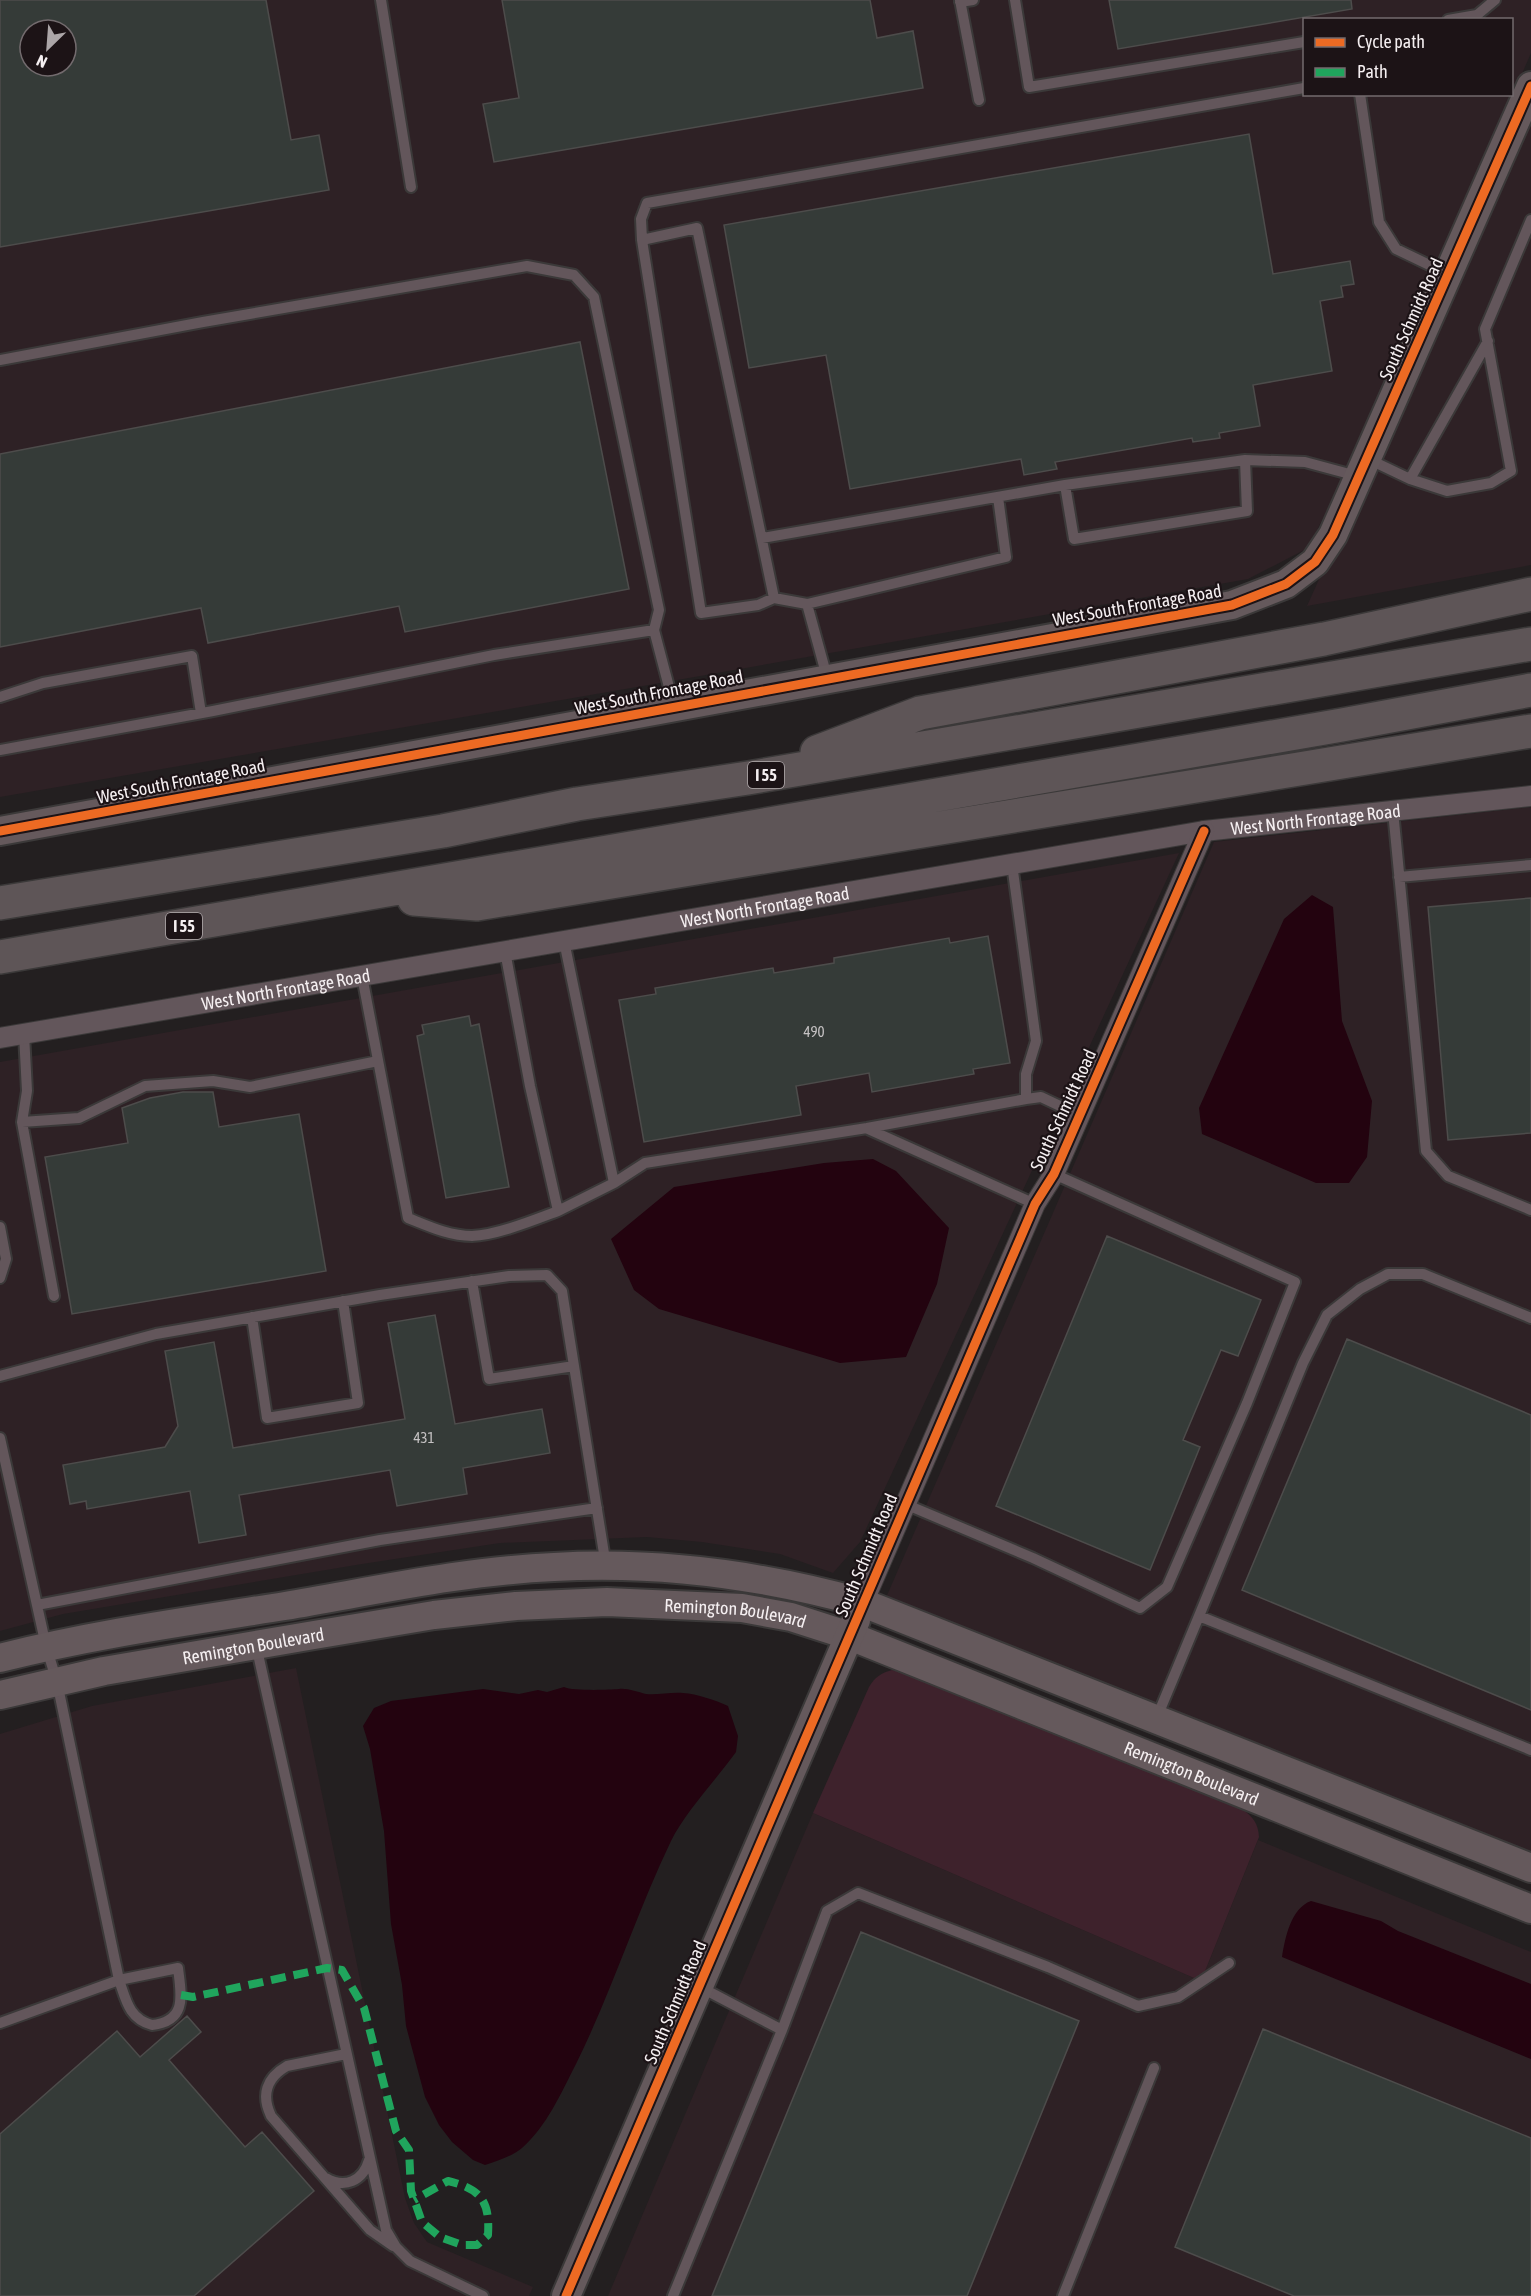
<svg xmlns="http://www.w3.org/2000/svg" width="1531" height="2296" viewBox="0 0 1531 2296" font-family="'Asap Condensed',sans-serif">
<rect width="100%" height="100%" fill="#231f20"/>
<!-- built -->
<path fill="#2e2125" fill-rule="evenodd" d="M0,0H1531V53L1360,445L1308,548L1248,579L683,679L0,797ZM1304,20H1512V94H1304ZM30,30H66V66H30Z
M1531,109V565L1307,606Z
M1531,807V1861L885,1600L1214,842Z
M1179,853L860,1542L833,1573L780,1554L702,1542L647,1537L500,1543L362,1564L63,1614L0,1631V1062Z
M296,1668L405,2198L414,2223L427,2242L533,2287L529,2296H0V1734L92,1706Z
M813,1813L1201,1981L1258,1840L1531,1952V2296H608Z"/>
<!-- green -->
<path fill="#3e222c" d="M892,1670L905,1673L1242,1809C1253,1817 1258,1823 1259,1837L1201,1981L813,1813L869,1687C875,1677 881,1673 892,1670Z"/>
<!-- water -->
<path fill="#23030f" d="M1312,895L1333,907L1342,1021L1372,1101L1367,1157L1349,1183H1316L1202,1134L1199,1108L1284,919Z
M873,1159L896,1171L949,1228L937,1284L906,1357L840,1363L659,1309L634,1290L611,1239L674,1187L824,1163Z
M564,1687C572,1691 608,1690 619,1689C628,1688 637,1692 646,1694C658,1695 671,1692 683,1693C697,1694 715,1700 728,1706L738,1736L736,1752C716,1780 686,1811 671,1841C636,1914 612,1991 576,2064C561,2093 547,2126 522,2148C511,2157 497,2161 485,2165L473,2160L452,2142L439,2125L425,2097L406,2026L402,1985L391,1924L384,1831L370,1749L363,1726L374,1708L391,1701L483,1689L519,1694L538,1690L547,1692Z
M1311,1901L1381,1921L1398,1931L1531,1984V2059L1282,1957C1285,1938 1291,1908 1311,1901Z"/>
<!-- building -->
<path fill="#353b38" stroke="#4d4c4b" stroke-width="1.5" fill-rule="evenodd" d="M0,0H266L291,140L319,135L329,190L0,247ZM30,30H66V66H30Z
M502,0H870L877,38L913,31L923,88L494,162L483,104L519,98Z
M1109,0H1351L1352,9L1118,49Z
M1249,134L1273,274L1350,261L1354,284L1341,286L1343,297L1320,301L1332,371L1253,385L1260,426L1219,433L1220,438L1193,442L1192,438L1055,462L1057,469L1024,475L1021,459L850,489L826,355L749,368L724,225Z
M580,342L629,589L405,632L399,606L208,643L201,608L0,647V454Z
M1531,898V1133L1448,1140L1428,907Z
M988,936L1010,1063L973,1069L974,1074L872,1092L869,1073L796,1086L801,1115L644,1142L619,1000L656,994L655,988L773,968L774,973L834,963V958L949,938L950,943Z
M469,1016L471,1026L479,1024L509,1187L446,1198L417,1036L424,1034L422,1025Z
M183,1092H213L219,1127L299,1114L326,1271L72,1314L45,1157L128,1143L122,1108L150,1098Z
M1107,1236L1261,1300L1238,1356L1221,1350L1183,1440L1200,1447L1150,1570L996,1506Z
M435,1315L455,1424L542,1409L550,1453L463,1468L467,1494L397,1506L390,1470L239,1495L246,1535L199,1543L190,1491L87,1509L86,1501L70,1504L63,1465L165,1447L178,1426L165,1351L214,1342L233,1448L405,1419L388,1323Z
M1347,1339L1531,1415V1710L1242,1590Z
M861,1932L1079,2021L967,2296H712Z
M187,2016L201,2032L169,2060L245,2147L262,2132L314,2191L194,2296H0V2134L117,2031L140,2057Z
M1263,2029L1531,2138V2296H1294L1175,2247Z"/>
<g fill="none" stroke-linecap="round" stroke-linejoin="round">
<!-- lane casing -->
<g stroke="#3b3939" stroke-width="14">
<path id="lane" d="M381,0L411,187
M960,0L979,100
M1015,0L1029,87L1304,42
M960,2L973,0
M1448,20L1477,15L1495,0
M1360,94L1379,222L1396,249L1448,274
M642,240L641,219L647,203L1304,88
M0,360L203,322L527,266L574,275L594,297L659,610L654,630
M1368,459L1410,479L1447,491L1491,483L1511,471L1485,329L1531,220
M1410,479L1488,341
M1065,485L1074,539L1247,511L1245,460
M762,538L1065,485L1245,460L1305,462L1357,476
M774,598L758,605L701,613L642,240L697,228L774,598L807,604L827,677
M807,604L1006,557L998,497
M0,697L43,683L192,656L201,713
M0,750L213,711L494,655L654,630L674,706
M1393,811L1426,1151L1448,1176L1531,1210
M1012,864L1036,1041L1026,1074V1099
M1399,877L1531,865
M564,941L614,1183L645,1163L867,1128L1026,1099L1041,1097L1079,1115
M505,951L530,1086L558,1211L614,1183
M362,976L408,1218C428,1226 449,1236 472,1236C497,1235 534,1220 558,1211
M24,1034L27,1091L22,1122L79,1118L145,1086L213,1081L250,1087L378,1061
M22,1122L54,1296
M868,1129L1035,1204
M0,1227L6,1259L0,1278
M472,1281L489,1379L574,1366
M252,1317L267,1418L358,1403L343,1301
M0,1376L156,1334L380,1295L509,1276L547,1275L562,1291L606,1566
M0,1438L46,1646L57,1682L119,1980C126,2000 129,2019 152,2025C188,2021 181,1994 178,1968L119,1980L0,2023
M905,1504L1033,1558L1140,1608L1167,1587L1247,1403L1295,1282L1054,1174
M37,1605L380,1540L597,1508
M1199,1616L1303,1363L1327,1315L1360,1289L1388,1274H1423L1531,1318
M256,1645L386,2230L396,2247L410,2261L483,2296
M1157,1717L1199,1616L1531,1750
M700,1987L782,2030
M346,2054L287,2066C266,2078 261,2095 271,2116L370,2230L393,2246
M326,2178C345,2189 363,2181 369,2160
M673,2296L782,2030L827,1911L858,1893L1048,1967L1138,2006L1178,1997L1229,1963
M1063,2296L1154,2068"/>
</g>
<!-- street casing -->
<g stroke="#3b3939" stroke-width="22">
<g id="street">
<path id="s1" d="M0,1038L1204,831L1531,796"/>
<path d="M863,1603L1035,1204L1054,1174L1204,831"/>
</g>
</g>
<!-- secondary casing -->
<g stroke="#3b3939" stroke-width="32">
<g id="secondary">
<path d="M0,831L1232,605L1286,584L1315,562L1333,535L1531,86"/>
<path d="M0,1658C94,1634 190,1621 285,1606C374,1591 463,1571 554,1567C658,1561 762,1575 863,1603L1531,1868"/>
<path id="s2" d="M0,1695L104,1671L314,1635L434,1615L516,1606L607,1602L742,1608L791,1617L850,1636L1531,1909"/>
<path d="M566,2296L856,1620"/>
</g>
</g>
<!-- highway casing -->
<g stroke="#3b3939" stroke-width="36">
<path id="highway" d="M817,752L920,713L1324,639L1531,594
M414,899L477,904L1531,731
M0,903L443,831L577,804L748,778L1531,644
M0,957L1342,725L1531,690"/>
</g>
<!-- lane -->
<use href="#lane" stroke="#63565b" stroke-width="10"/>
<!-- street -->
<use href="#street" stroke="#63565b" stroke-width="20"/>
<!-- secondary -->
<use href="#secondary" stroke="#65595c" stroke-width="28"/>
<!-- highway -->
<use href="#highway" stroke="#5e5557" stroke-width="33"/>
<!-- quiet -->
<path stroke="#20a55d" stroke-width="8" stroke-dasharray="15 8" stroke-linecap="butt" d="M181,1995L193,1997L327,1968L342,1970L364,2008L396,2131L409,2150L411,2191L422,2222L440,2237L462,2245H477L488,2235C490,2201 481,2189 448,2181L414,2200"/>
<!-- cycleway casing -->
<g stroke="#1c1316" stroke-width="13">
<path id="cycleway" d="M0,831L1232,605L1286,584L1315,562L1333,535L1531,86
M566,2296L1035,1204L1054,1174L1204,831"/>
</g>
<!-- cycleway -->
<use href="#cycleway" stroke="#ed6a23" stroke-width="9"/>
</g>
<g text-anchor="middle" dominant-baseline="central" stroke-width="4.5" stroke-linejoin="round" paint-order="stroke">
<!-- number labels -->
<g font-size="15" fill="#c5c2c3">
<text x="814" y="1031">490</text>
<text x="424" y="1437">431</text>
</g>
<!-- shield labels -->
<g fill="#1c1316" stroke="#b4adaf" stroke-width="1.5">
<rect x="748" y="762" width="36" height="26" rx="4.5"/>
<rect x="166" y="913" width="36" height="26" rx="4.5"/>
</g>
<g font-size="16" font-weight="bold" fill="#f5eff1">
<text x="766" y="775">I 55</text>
<text x="184" y="926">I 55</text>
</g>
<!-- street labels -->
<g font-size="18" fill="#f5eff1" stroke="#1c1316">
<text transform="translate(1411 319) rotate(-66)">South Schmidt Road</text>
<text transform="translate(1137 605) rotate(-10)">West South Frontage Road</text>
<text transform="translate(659 692) rotate(-11)">West South Frontage Road</text>
<text transform="translate(181 781) rotate(-11)">West South Frontage Road</text>
<text stroke="none"><textPath href="#s1" startOffset="1334">West North Frontage Road</textPath></text>
<text stroke="none"><textPath href="#s1" startOffset="776">West North Frontage Road</textPath></text>
<text stroke="none"><textPath href="#s1" startOffset="290">West North Frontage Road</textPath></text>
<text transform="translate(1063 1110) rotate(-65)">South Schmidt Road</text>
<text transform="translate(866 1555) rotate(-67)">South Schmidt Road</text>
<text stroke="none"><textPath href="#s2" startOffset="744">Remington Boulevard</textPath></text>
<text stroke="none"><textPath href="#s2" startOffset="258">Remington Boulevard</textPath></text>
<text stroke="none"><textPath href="#s2" startOffset="1230">Remington Boulevard</textPath></text>
<text transform="translate(675 2002) rotate(-67)">South Schmidt Road</text>
</g>
</g>
<!-- legend -->
<rect x="1303" y="18" width="210" height="78" fill="#1c1316" stroke="#736b6e" stroke-width="1.5"/>
<rect x="1315" y="38" width="30" height="9" fill="#ed6a23" stroke="#736b6e" stroke-width="1.5"/>
<text x="1357" y="48" font-size="18" fill="#f5eff1">Cycle path</text>
<rect x="1315" y="68" width="30" height="9" fill="#20a55d" stroke="#736b6e" stroke-width="1.5"/>
<text x="1357" y="78" font-size="18" fill="#f5eff1">Path</text>
<!-- north arrow -->
<g transform="translate(48 48) rotate(205)"><circle r="28" fill="#1c1316" stroke="#736b6e" stroke-width="1.5"/>
<path d="M0-4.5L10 22L0 15L-10 22Z" fill="#aca6a8"/>
<text y="-9" font-size="16" font-weight="bold" text-anchor="middle" fill="#f5eff1">N</text>
</g>
</svg>
